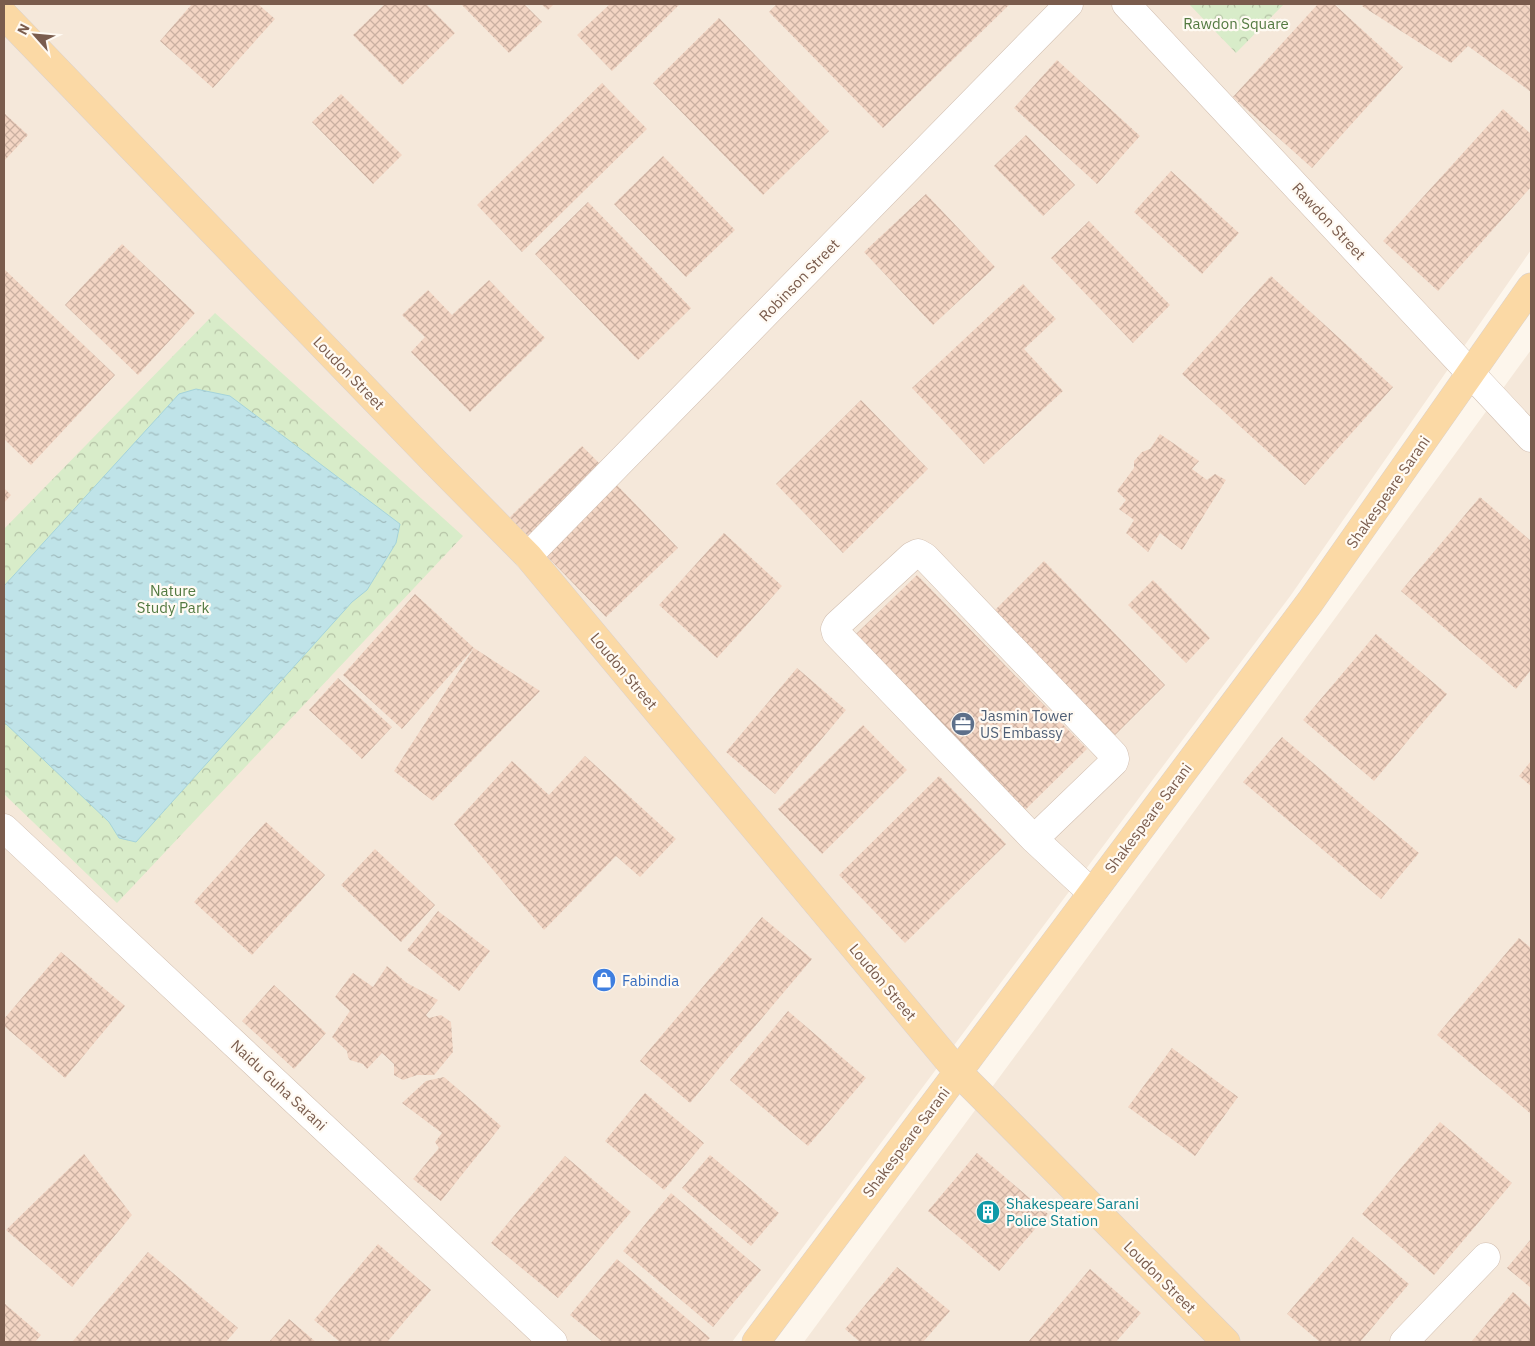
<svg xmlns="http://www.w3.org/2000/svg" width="1535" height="1346" viewBox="0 0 1535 1346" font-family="'IBM Plex Sans',sans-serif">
<defs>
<pattern id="forest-crowns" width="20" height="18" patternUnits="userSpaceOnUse" patternTransform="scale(1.25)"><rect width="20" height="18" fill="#d8ecc9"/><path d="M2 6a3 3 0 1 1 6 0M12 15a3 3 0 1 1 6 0" fill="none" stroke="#b4c2a5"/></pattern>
<pattern id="water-ripples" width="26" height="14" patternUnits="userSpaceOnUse" patternTransform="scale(1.25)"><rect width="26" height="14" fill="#bfe3e8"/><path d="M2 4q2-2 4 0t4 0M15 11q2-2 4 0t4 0" fill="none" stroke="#a0bbbe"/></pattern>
<pattern id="building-cross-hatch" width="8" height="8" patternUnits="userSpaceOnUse" patternTransform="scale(1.25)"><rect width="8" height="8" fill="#f3d5c3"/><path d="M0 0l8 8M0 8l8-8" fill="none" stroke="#cab0a1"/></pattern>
</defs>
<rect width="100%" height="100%" fill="#fdf6ec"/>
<!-- residential -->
<path fill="#f5e8da" d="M4,4H1531V250L1291,595L732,1342H4Z
M1531,350V1342H804L1038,1025Z"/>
<!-- forest -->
<path fill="url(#forest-crowns)" d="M1189,4H1284L1236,53Z
M215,313L463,536L117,903L4,794V529Z"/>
<!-- water -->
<path fill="url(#water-ripples)" stroke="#a5d3da" d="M196,389L230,396L400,524L396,543L367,590L352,602L136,842L119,838L109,822L4,722V586L179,394Z"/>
<!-- building -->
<path fill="url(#building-cross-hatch)" d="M192,4H258L275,19L213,88L160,41Z
M385,4H426L455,33L402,85L353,35Z
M461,4H524L542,22L509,53Z
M541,4H554L548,10Z
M610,4H680L612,71L577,35Z
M777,4H1010L883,128L769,12Z
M1318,4H1334L1403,67L1312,168L1233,97Z
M1364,4H1531V92L1468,46L1451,63L1362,6Z
M719,18L829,131L763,195L653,83Z
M1057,60L1140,136L1097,184L1014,108Z
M602,83L647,129L522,252L477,205Z
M341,94L402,155L373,184L312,122Z
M1503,109L1531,134V187L1438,291L1383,241Z
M4,113L28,135L4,161Z
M1026,135L1075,185L1043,216L994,166Z
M663,156L735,230L686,277L614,204Z
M1171,171L1239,233L1202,274L1134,212Z
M926,194L995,267L933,325L864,252Z
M588,202L691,308L638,360L535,254Z
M1089,221L1170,305L1133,343L1051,258Z
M122,244L195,313L138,375L65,305Z
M4,269L115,375L31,465L4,439Z
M1271,276L1393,387L1305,485L1182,374Z
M489,280L545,338L470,412L411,352L425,337L402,315L428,290L452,315Z
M1023,284L1056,319L1024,349L1063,391L984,464L912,388Z
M861,400L928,469L843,553L776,484Z
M1160,434L1199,461L1192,469L1207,480L1215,474L1226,480L1182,550L1160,533L1148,552L1126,533L1134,520L1119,509L1126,500L1117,491L1134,468V461L1142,452L1150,449Z
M582,446L606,470L527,547L504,523Z
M611,479L678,548L606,617L540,549Z
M4,488L11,495L4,503Z
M1480,497L1531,541V670L1516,689L1401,591Z
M724,533L782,586L717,658L659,605Z
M1044,561L1165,685L1115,735L994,611Z
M917,575L1087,749L1025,810L855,635Z
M1153,580L1210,638L1186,663L1128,605Z
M415,594L474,648L402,729L343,675Z
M1376,634L1447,694L1374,781L1303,720Z
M474,648L540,691L433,801L394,771Z
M797,668L846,710L775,794L726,752Z
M338,678L392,727L362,759L309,710Z
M863,725L907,770L822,854L778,809Z
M1282,737L1419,853L1381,899L1243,782Z
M585,756L676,839L640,877L616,856L544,930L454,824L512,761L549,795Z
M1531,761V786L1519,776Z
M939,776L1006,844L905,943L839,875Z
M266,822L325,875L252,955L194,902Z
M375,849L435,905L401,942L341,885Z
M438,911L490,951L459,991L407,950Z
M762,917L812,959L690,1103L640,1061Z
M1519,938L1531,948V1114L1437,1035Z
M61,952L125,1006L65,1078L4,1026V1019Z
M387,966L407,983L438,1000L426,1015L429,1018L441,1015L451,1022L453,1052L434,1075H417L403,1080L394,1075V1064L382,1053L367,1069L363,1064L350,1060L348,1057L347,1051L332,1037L350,1011L335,997L353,973L373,987Z
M274,985L326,1033L294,1069L242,1021Z
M788,1011L866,1078L808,1146L730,1080Z
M1172,1048L1238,1097L1195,1156L1128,1107Z
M444,1077L501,1126L441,1201L413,1179L439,1148L435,1142L442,1133L402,1103L426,1081Z
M645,1093L704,1143L664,1190L605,1141Z
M1440,1122L1512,1183L1434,1275L1362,1214Z
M977,1153L1048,1214L999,1271L928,1211Z
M84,1154L132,1215L72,1287L6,1230Z
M710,1155L779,1213L751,1246L682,1188Z
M565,1156L631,1212L558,1298L491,1243Z
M671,1193L761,1270L713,1327L623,1251Z
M1353,1237L1409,1284L1360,1342H1320L1287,1314Z
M1531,1239V1288L1507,1268Z
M378,1244L431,1290L387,1342H340L314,1320Z
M148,1252L238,1328L226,1342H72Z
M617,1259L710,1338L706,1342H603L570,1315Z
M897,1267L950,1311L923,1342H860L845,1329Z
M1090,1269L1141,1313L1116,1342H1028Z
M1513,1292L1531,1308V1342H1471Z
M4,1303L41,1335L35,1342H4Z
M289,1319L316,1342H269Z"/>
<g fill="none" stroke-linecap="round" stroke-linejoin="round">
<!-- minor casing -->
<g stroke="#d1beb0" stroke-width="29">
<path id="minor" d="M1126,4L1531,438
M528,556L1069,4
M4,828L553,1342
M1034,839L1114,762L1115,759L1114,755L925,557L918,553L912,556L837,625L835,629L836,633L1034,839L1092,893
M1404,1342L1486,1257"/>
</g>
<!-- major casing -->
<g stroke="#dad1cd" stroke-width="29">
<path id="major" d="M4,15L436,463L528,556L958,1072L1226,1342
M756,1342L1310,602L1531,287"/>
</g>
<!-- minor -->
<use href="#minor" stroke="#fff" stroke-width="28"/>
<!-- major -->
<use href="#major" stroke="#fbd9a5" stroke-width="28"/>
</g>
<!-- icons -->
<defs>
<g id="office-disc" transform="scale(1.25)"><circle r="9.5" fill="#5c6f8a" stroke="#fffaf3"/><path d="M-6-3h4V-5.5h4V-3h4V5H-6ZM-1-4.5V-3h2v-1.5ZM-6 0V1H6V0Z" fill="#fff"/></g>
<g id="shop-disc" transform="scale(1.25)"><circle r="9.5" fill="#3f7fe0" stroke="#fffaf3"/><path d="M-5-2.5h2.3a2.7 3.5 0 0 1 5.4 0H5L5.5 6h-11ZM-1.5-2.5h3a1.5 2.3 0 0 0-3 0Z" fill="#fff"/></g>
<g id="building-disc" transform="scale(1.25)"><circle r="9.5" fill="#0f9aa8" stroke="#fffaf3"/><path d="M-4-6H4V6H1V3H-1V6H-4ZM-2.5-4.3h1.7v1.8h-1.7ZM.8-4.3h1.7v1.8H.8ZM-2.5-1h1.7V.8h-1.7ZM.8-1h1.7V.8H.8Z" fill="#fff"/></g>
</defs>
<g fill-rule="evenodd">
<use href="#office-disc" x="963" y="724"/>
<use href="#shop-disc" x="604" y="980"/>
<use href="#building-disc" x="988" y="1212"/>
</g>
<g text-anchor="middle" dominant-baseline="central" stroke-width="4.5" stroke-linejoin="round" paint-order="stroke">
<!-- park labels -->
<g font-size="15" fill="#537a41" stroke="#fffaf3">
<text x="1236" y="23">Rawdon Square</text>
<text x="173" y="590">Nature<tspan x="173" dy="17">Study Park</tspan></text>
</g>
<!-- street labels -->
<g font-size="15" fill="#7a5c4d" stroke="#fffaf3">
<text transform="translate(1329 221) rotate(47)">Rawdon Street</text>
<text transform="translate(799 280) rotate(-46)">Robinson Street</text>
<text transform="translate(349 373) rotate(46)">Loudon Street</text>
<text transform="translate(1388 492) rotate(-55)">Shakespeare Sarani</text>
<text transform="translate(624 671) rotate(50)">Loudon Street</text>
<text transform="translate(1148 818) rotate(-53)">Shakespeare Sarani</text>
<text transform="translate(883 982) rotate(50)">Loudon Street</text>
<text transform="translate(279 1085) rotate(43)">Naidu Guha Sarani</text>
<text transform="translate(906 1142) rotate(-53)">Shakespeare Sarani</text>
<text transform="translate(1160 1277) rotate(45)">Loudon Street</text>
</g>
<!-- service labels -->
<g font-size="15" fill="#4e5e75" stroke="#fffaf3" text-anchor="start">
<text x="980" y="715">Jasmin Tower<tspan x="980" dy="17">US Embassy</tspan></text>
</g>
<!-- shop labels -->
<g font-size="15" fill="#366cbe" stroke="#fffaf3" text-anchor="start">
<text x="622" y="980">Fabindia</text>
</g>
<!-- culture labels -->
<g font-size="15" fill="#0d838f" stroke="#fffaf3" text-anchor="start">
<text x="1006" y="1203">Shakespeare Sarani<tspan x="1006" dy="17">Police Station</tspan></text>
</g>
</g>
<!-- border -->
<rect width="1535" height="1346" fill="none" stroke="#7a5c4d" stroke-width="10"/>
<!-- north arrow -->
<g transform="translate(35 35) rotate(297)" stroke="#fffaf3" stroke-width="4" paint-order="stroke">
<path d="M0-4L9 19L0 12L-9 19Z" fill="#7a5c4d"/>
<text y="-8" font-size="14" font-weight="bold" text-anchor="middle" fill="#7a5c4d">N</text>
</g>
</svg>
